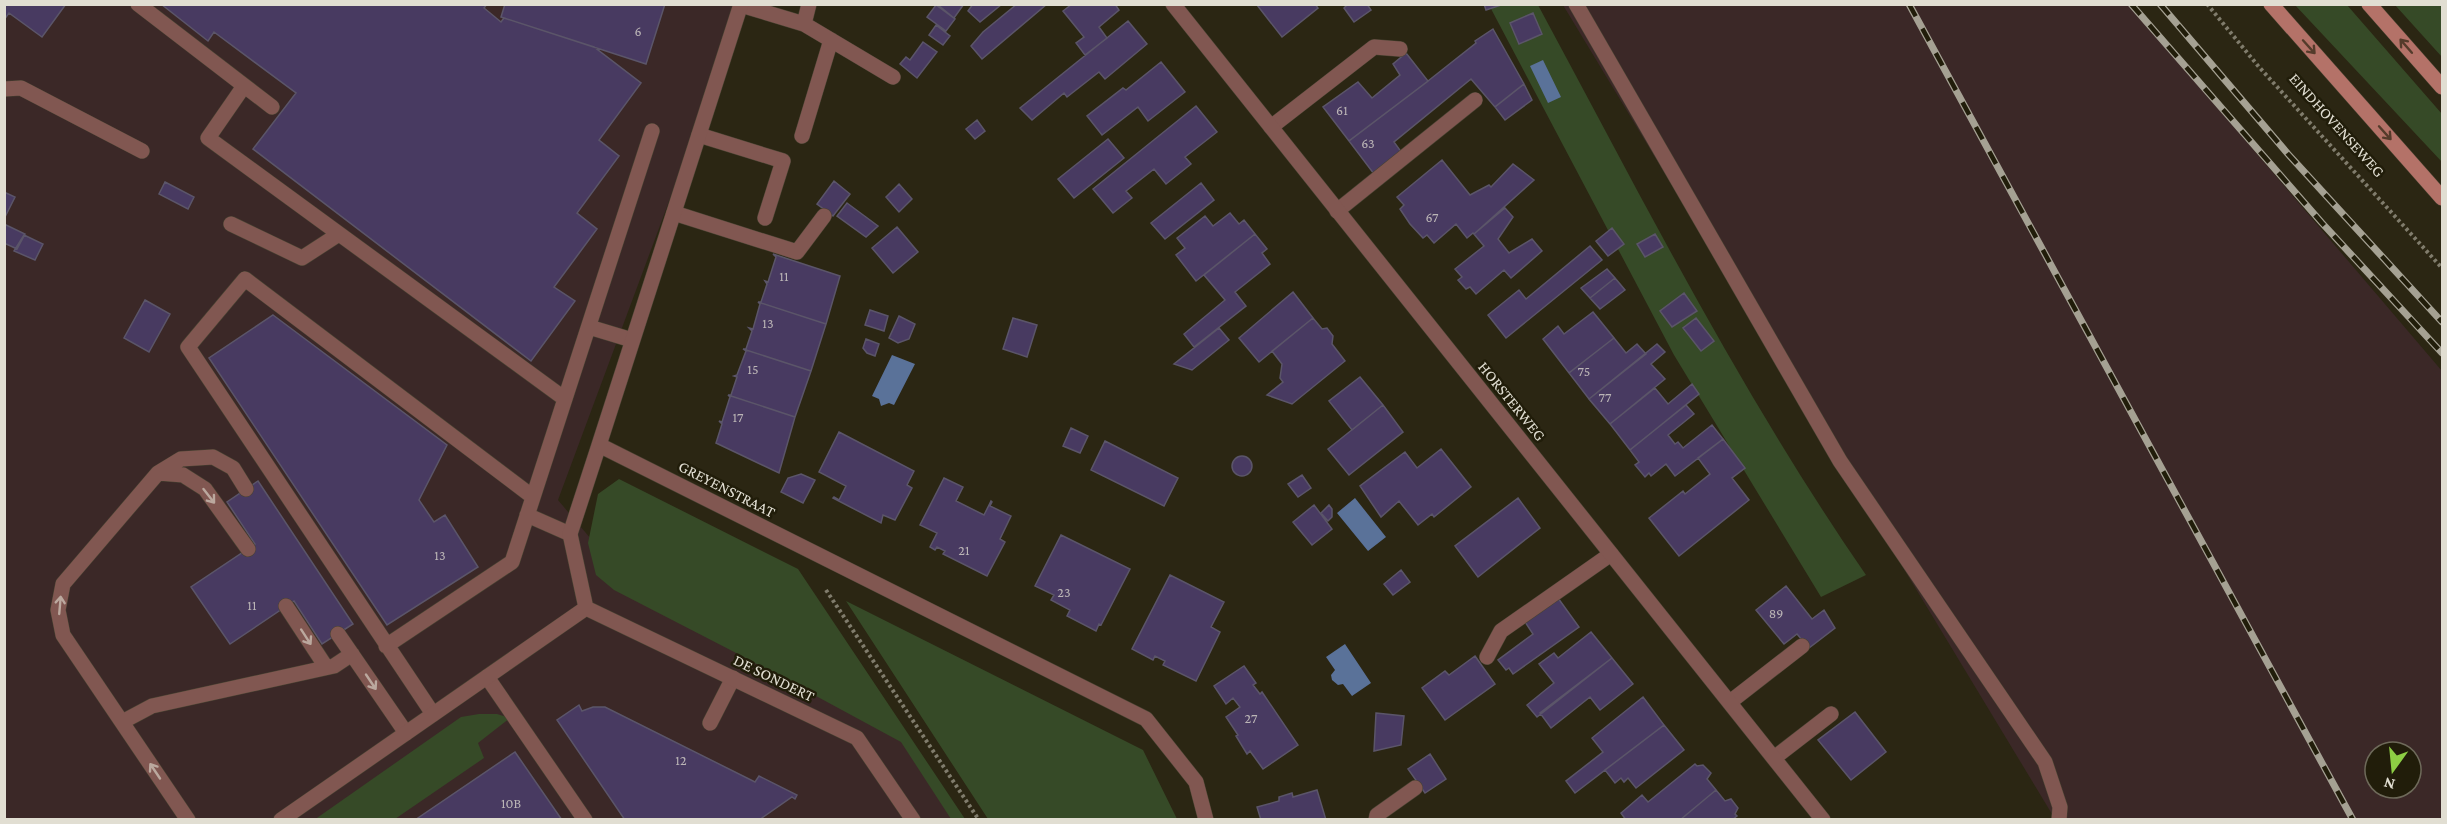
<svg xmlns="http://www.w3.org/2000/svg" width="2447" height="824" viewBox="0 0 2447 824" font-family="'Crimson Pro',serif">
<rect width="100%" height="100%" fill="#2b2613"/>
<!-- industrial -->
<path fill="#3b2827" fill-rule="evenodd" d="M5,5H742L558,500L635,591L892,720L958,819L5,820Z
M1563,5H2130L2442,371V819H2055ZM2375,752H2411V788H2375Z"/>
<!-- green -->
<path fill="#364a27" d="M1489,5H1538C1642,198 1741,394 1866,575L1821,597L1674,355Z
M2295,5H2347L2442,114V162Z
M2395,5H2442V57Z
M619,479L798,569L965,819H951L901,742L742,656L614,590L596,575L588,543L598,494Z
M846,601L1143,750L1177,819H988Z
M479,714H497L510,718L478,743L484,758L395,819L314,820L461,717Z"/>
<!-- water -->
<path fill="#5a7299" d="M1543,60L1561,97L1548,103L1530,66Z
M892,355L915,364L894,405L889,403L881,406L879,399L872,396Z
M1355,498L1386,537L1368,551L1337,513Z
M1345,644L1371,683L1352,696L1343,684L1338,685L1332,680L1331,675L1335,670L1326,657Z"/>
<!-- building -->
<path fill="#483a61" stroke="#5b5569" stroke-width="1.5" d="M4,4H66L42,37L9,13L4,20Z
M161,4H487L484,8L501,22L504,18L594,47L641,83L599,140L619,156L577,213L597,229L554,287L575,301L531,361L253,149L296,93L214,32L208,41Z
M505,4H665L646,64L501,17Z
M937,4H964L954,18Z
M973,4H1002L980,22L968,11Z
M1017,4H1047L982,59L971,46L983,32Z
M1072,4H1115L1119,10L1099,27L1107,38L1085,55L1076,43L1084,37L1063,11Z
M1315,4L1318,8L1282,37L1257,5Z
M1348,4H1367L1371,10L1354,22L1344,8Z
M1484,4H1504L1486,10Z
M936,5L955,19L946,31L927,17Z
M1533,13L1542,34L1519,44L1510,23Z
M1128,21L1147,44L1105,79L1099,72L1067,97L1064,93L1032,120L1020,108Z
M936,25L950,36L943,45L929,35Z
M1493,29L1524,84L1495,107L1471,79L1394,142L1402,153L1374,174L1349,141L1428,81L1476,43L1475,41Z
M923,42L937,52L917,78L900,64L906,57L910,60Z
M1406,53L1428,81L1349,141L1323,107L1358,82L1372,98L1400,75L1393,64Z
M1161,62L1185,92L1148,121L1138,107L1102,135L1087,116L1123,88L1126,90Z
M1524,84L1532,100L1505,120L1495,107Z
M1196,106L1217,132L1185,157L1191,164L1166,184L1154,169L1126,191L1132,198L1113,213L1093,189Z
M977,120L985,131L975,139L966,129Z
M1108,139L1124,158L1074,198L1058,179Z
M1442,160L1470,195L1489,185L1491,187L1513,164L1534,180L1474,234L1473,233L1467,238L1456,224L1434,243L1427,235L1423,238L1410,224L1400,209L1404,205L1397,197Z
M834,181L850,194L833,216L817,204Z
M165,182L194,197L188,209L159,194Z
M1201,183L1214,200L1165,239L1151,223Z
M899,184L912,199L899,212L886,197Z
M4,192L15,197L4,219Z
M847,203L878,226L866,237L837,216Z
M1505,208L1513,217L1498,239L1509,253L1532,239L1542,251L1511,278L1504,270L1476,294L1470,287L1466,289L1458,280L1462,277L1455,269L1484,246L1474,234Z
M1230,213L1239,224L1244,220L1255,234L1196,281L1176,255L1185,248L1177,238L1205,216L1213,226Z
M4,224L25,234L17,249L4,243Z
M897,227L918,252L893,273L872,248Z
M1612,228L1624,244L1608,256L1596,241Z
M1255,234L1267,249L1262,253L1270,264L1235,292L1246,306L1194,347L1184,334L1225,300L1204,275Z
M1655,234L1663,247L1645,257L1637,244Z
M24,235L43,244L35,260L14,251Z
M1590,246L1602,260L1506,338L1488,315L1519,290L1526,299Z
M773,254L840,276L826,324L758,302H761L767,284L765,281L768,282L776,257Z
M1607,269L1615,278L1590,298L1581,288Z
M1615,278L1625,290L1600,309L1590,298Z
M1293,292L1313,318L1259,362L1239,338Z
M1684,293L1697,311L1672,327L1660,311Z
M145,300L170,314L149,352L124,338Z
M758,302L826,324L811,371L743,349H746L752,331L749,328L753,329L760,304Z
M870,310L888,316L884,331L865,325Z
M1593,312L1614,338L1569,373L1543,339L1558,326L1564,334Z
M273,315L447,445L419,500L434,522L445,515L478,567L387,625L209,358Z
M899,316L915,324L909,339L898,343L889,338Z
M1013,318L1037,325L1027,357L1003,349Z
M1313,318L1322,329L1327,328L1333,336L1332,344L1345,361L1292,404L1267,395L1283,382L1280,378L1282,364L1272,351Z
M1696,318L1714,341L1701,351L1683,328Z
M1219,328L1229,340L1192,370L1174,364Z
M1614,338L1626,353L1637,344L1646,354L1589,399L1569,373Z
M866,339L879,344L875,356L867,353L863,348Z
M1657,344L1665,352L1651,364L1665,379L1610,424L1589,399Z
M743,349L811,371L795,417L728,395H731L737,377L734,376L737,375L746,351Z
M1360,377L1383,405L1352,430L1329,401Z
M1692,384L1699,394L1630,450L1610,424L1655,388L1668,404Z
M728,395L795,417L779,473L716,443L722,424L719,421L722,422L730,397Z
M1383,405L1403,432L1349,475L1328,449Z
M1686,405L1694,414L1668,435L1675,444L1678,442L1683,448L1712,425L1723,439L1675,476L1666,464L1651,476L1649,473L1645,477L1635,465L1639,462L1630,450Z
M1071,428L1088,436L1080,453L1063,446Z
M839,432L914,471L907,485L912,488L895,520L883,515L881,523L833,498L834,497L839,500L846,486L819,472Z
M1723,439L1745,468L1732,478L1749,500L1679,556L1649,518L1683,491L1685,494L1710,474L1698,458Z
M1105,441L1178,478L1164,506L1091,470Z
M1441,449L1471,487L1434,517L1432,514L1418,525L1399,501L1381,517L1360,486L1405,452L1417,468Z
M1232 466a10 10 0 1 1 20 0a10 10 0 1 1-20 0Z
M801,474L815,480L803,503L781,492L788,478Z
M1302,475L1311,488L1298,497L1288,484Z
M944,478L963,487L956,501L984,515L991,501L992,502L990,506L1011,516L1000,539L1005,542L987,576L943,554L945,551L937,547L935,550L930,547L937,533L920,525Z
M258,481L353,624L322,644L294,601L230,644L191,587L255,544L227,502Z
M1518,498L1540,528L1478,577L1455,546Z
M1314,505L1332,529L1312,545L1293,522Z
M1329,505L1332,509V517L1328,521L1321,513Z
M1061,535L1130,569L1101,625L1099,624L1096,631L1067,616L1070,610L1051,600L1054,595L1035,586Z
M1401,570L1410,582L1393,595L1384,584Z
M1170,575L1224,602L1211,627L1220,632L1196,681L1163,665L1165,661L1155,656L1153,660L1132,649Z
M1786,586L1812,619L1824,610L1835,628L1809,648L1797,634L1784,644L1756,610Z
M1558,598L1579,627L1513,674L1509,668L1506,670L1498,660L1533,634L1525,622Z
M1591,632L1612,658L1537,717L1527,705L1554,683L1539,664L1554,653L1558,658Z
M1475,656L1495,684L1445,720L1422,688L1445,671L1449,675Z
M1612,658L1633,684L1600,710L1590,697L1551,728L1540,713Z
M1244,666L1256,683L1253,685L1260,694L1262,692L1298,745L1263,769L1250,751L1247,754L1236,736L1238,735L1226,717L1240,707L1233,698L1226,704L1214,686Z
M1643,697L1664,725L1575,793L1566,781L1603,752L1592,738Z
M579,705L582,711L593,707H605L755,782L759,776L797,795L795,799L792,797L759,820H625L557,720Z
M1855,712L1886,752L1851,780L1818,740Z
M1376,713L1404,716L1401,745L1374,751Z
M1664,725L1684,750L1636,788L1628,778L1624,782L1621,778L1615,783L1605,770Z
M515,752L562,820H415Z
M1430,754L1446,779L1425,793L1408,769Z
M1695,764L1697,766L1703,765L1711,773L1707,779L1716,790L1680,820H1626L1621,813L1642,795L1648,802Z
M1317,790L1326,820H1261L1257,807L1279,801V797L1292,793L1293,797Z
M1716,790L1725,801L1731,799L1738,808L1735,814L1737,816L1732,820H1680Z"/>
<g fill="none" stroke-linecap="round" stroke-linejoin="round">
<!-- service casing -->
<g stroke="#484332" stroke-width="16">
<path id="service" d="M138,4L272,107
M1576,4L1840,461L2045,762L2060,807L2059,820
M741,5L804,24L893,77
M804,24L809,4
M244,86L208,138L565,399
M4,89L21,88L142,151
M1271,127L1374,47L1400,49
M699,135L783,161L765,218
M802,136L831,40
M1337,211L1475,100
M674,213L797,252L824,216
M231,224L302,258L339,234
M589,327L632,340
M158,473L183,475L205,489L248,549
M527,515L570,534
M286,606L326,667
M338,634L406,733
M386,646L512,562L652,131
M1487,657L1501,631L1611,554
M487,677L585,820
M1730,702L1802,646
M433,714L188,347L245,279L533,497
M122,722L152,706L334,666L352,654
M710,723L733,678
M1774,758L1831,714
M188,820L63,635L58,610L63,584L158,473L181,459L213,457L233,468L246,489
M1376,820L1377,815L1415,788"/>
</g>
<!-- minor casing -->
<g stroke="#484332" stroke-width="16">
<path id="minor" d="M741,4L599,445L1146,719L1196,782L1206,820
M1173,4L1823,820
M586,608L570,534L599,445
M281,820L586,608L857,738L913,820"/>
</g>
<!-- secondary casing -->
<g stroke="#484332" stroke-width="16">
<path id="secondary" d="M2271,4L2442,198
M2369,4L2442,87"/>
</g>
<!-- path -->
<path stroke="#807c6c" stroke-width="4" stroke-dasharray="3 3" stroke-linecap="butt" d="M2207,4L2259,67L2442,268
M826,590L979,820"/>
<!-- service -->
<use href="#service" stroke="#815751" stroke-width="15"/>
<!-- minor -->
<use href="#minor" stroke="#815751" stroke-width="15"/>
<!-- secondary -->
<use href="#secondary" stroke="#b47268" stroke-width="15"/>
<!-- rail casing -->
<g stroke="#a5a193" stroke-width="7">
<path id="rail" d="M1909,4L2353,820
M2131,4L2322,223L2442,353
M2160,4L2288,154L2442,322"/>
</g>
<!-- rail -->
<use href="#rail" stroke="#211d0a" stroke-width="4.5" stroke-dasharray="14" stroke-linecap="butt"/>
</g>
<!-- one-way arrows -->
<defs><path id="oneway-shaft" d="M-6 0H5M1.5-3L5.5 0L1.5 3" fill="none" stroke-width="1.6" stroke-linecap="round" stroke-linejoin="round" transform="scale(1.5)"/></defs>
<g stroke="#543b2b">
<use href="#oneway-shaft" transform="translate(2406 46) rotate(-131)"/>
<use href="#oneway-shaft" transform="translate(2309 47) rotate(48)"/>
<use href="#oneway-shaft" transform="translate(2385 133) rotate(48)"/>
</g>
<g stroke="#bba89e">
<use href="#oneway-shaft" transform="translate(209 496) rotate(52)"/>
<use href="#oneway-shaft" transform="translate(60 605) rotate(-85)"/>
<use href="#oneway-shaft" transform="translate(306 637) rotate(57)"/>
<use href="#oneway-shaft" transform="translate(371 682) rotate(56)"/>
<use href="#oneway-shaft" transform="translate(155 771) rotate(-124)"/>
</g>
<g text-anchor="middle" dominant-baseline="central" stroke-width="5" stroke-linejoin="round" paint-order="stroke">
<!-- number labels -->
<g font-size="14" fill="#bbb5b6">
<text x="638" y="31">6</text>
<text x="1342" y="110">61</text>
<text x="1368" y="143">63</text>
<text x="1432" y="217">67</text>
<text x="784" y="276">11</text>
<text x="768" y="323">13</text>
<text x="753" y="369">15</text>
<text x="1584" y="371">75</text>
<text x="1605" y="397">77</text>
<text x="738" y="417">17</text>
<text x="964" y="550">21</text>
<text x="440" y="555">13</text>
<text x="1064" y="592">23</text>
<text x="252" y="605">11</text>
<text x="1776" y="613">89</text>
<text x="1251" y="718">27</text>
<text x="681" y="760">12</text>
<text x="511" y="803">10B</text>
</g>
<!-- street labels -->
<g font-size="16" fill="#e1ded2" stroke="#211d0a">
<text transform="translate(2337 125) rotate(48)">EINDHOVENSEWEG</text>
<text transform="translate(1512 401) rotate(51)">HORSTERWEG</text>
<text transform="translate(727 489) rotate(27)">GREYENSTRAAT</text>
<text transform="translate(774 678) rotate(26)">DE SONDERT</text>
</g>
</g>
<!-- border -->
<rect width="2447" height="824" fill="none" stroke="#e1ded2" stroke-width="12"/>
<!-- north arrow -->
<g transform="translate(2393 770) rotate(195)"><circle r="28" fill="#211d0a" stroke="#6e6a5a" stroke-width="1.5"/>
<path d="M0-4.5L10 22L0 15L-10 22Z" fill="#8dce44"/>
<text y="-9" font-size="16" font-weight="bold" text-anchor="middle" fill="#e1ded2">N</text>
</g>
</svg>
